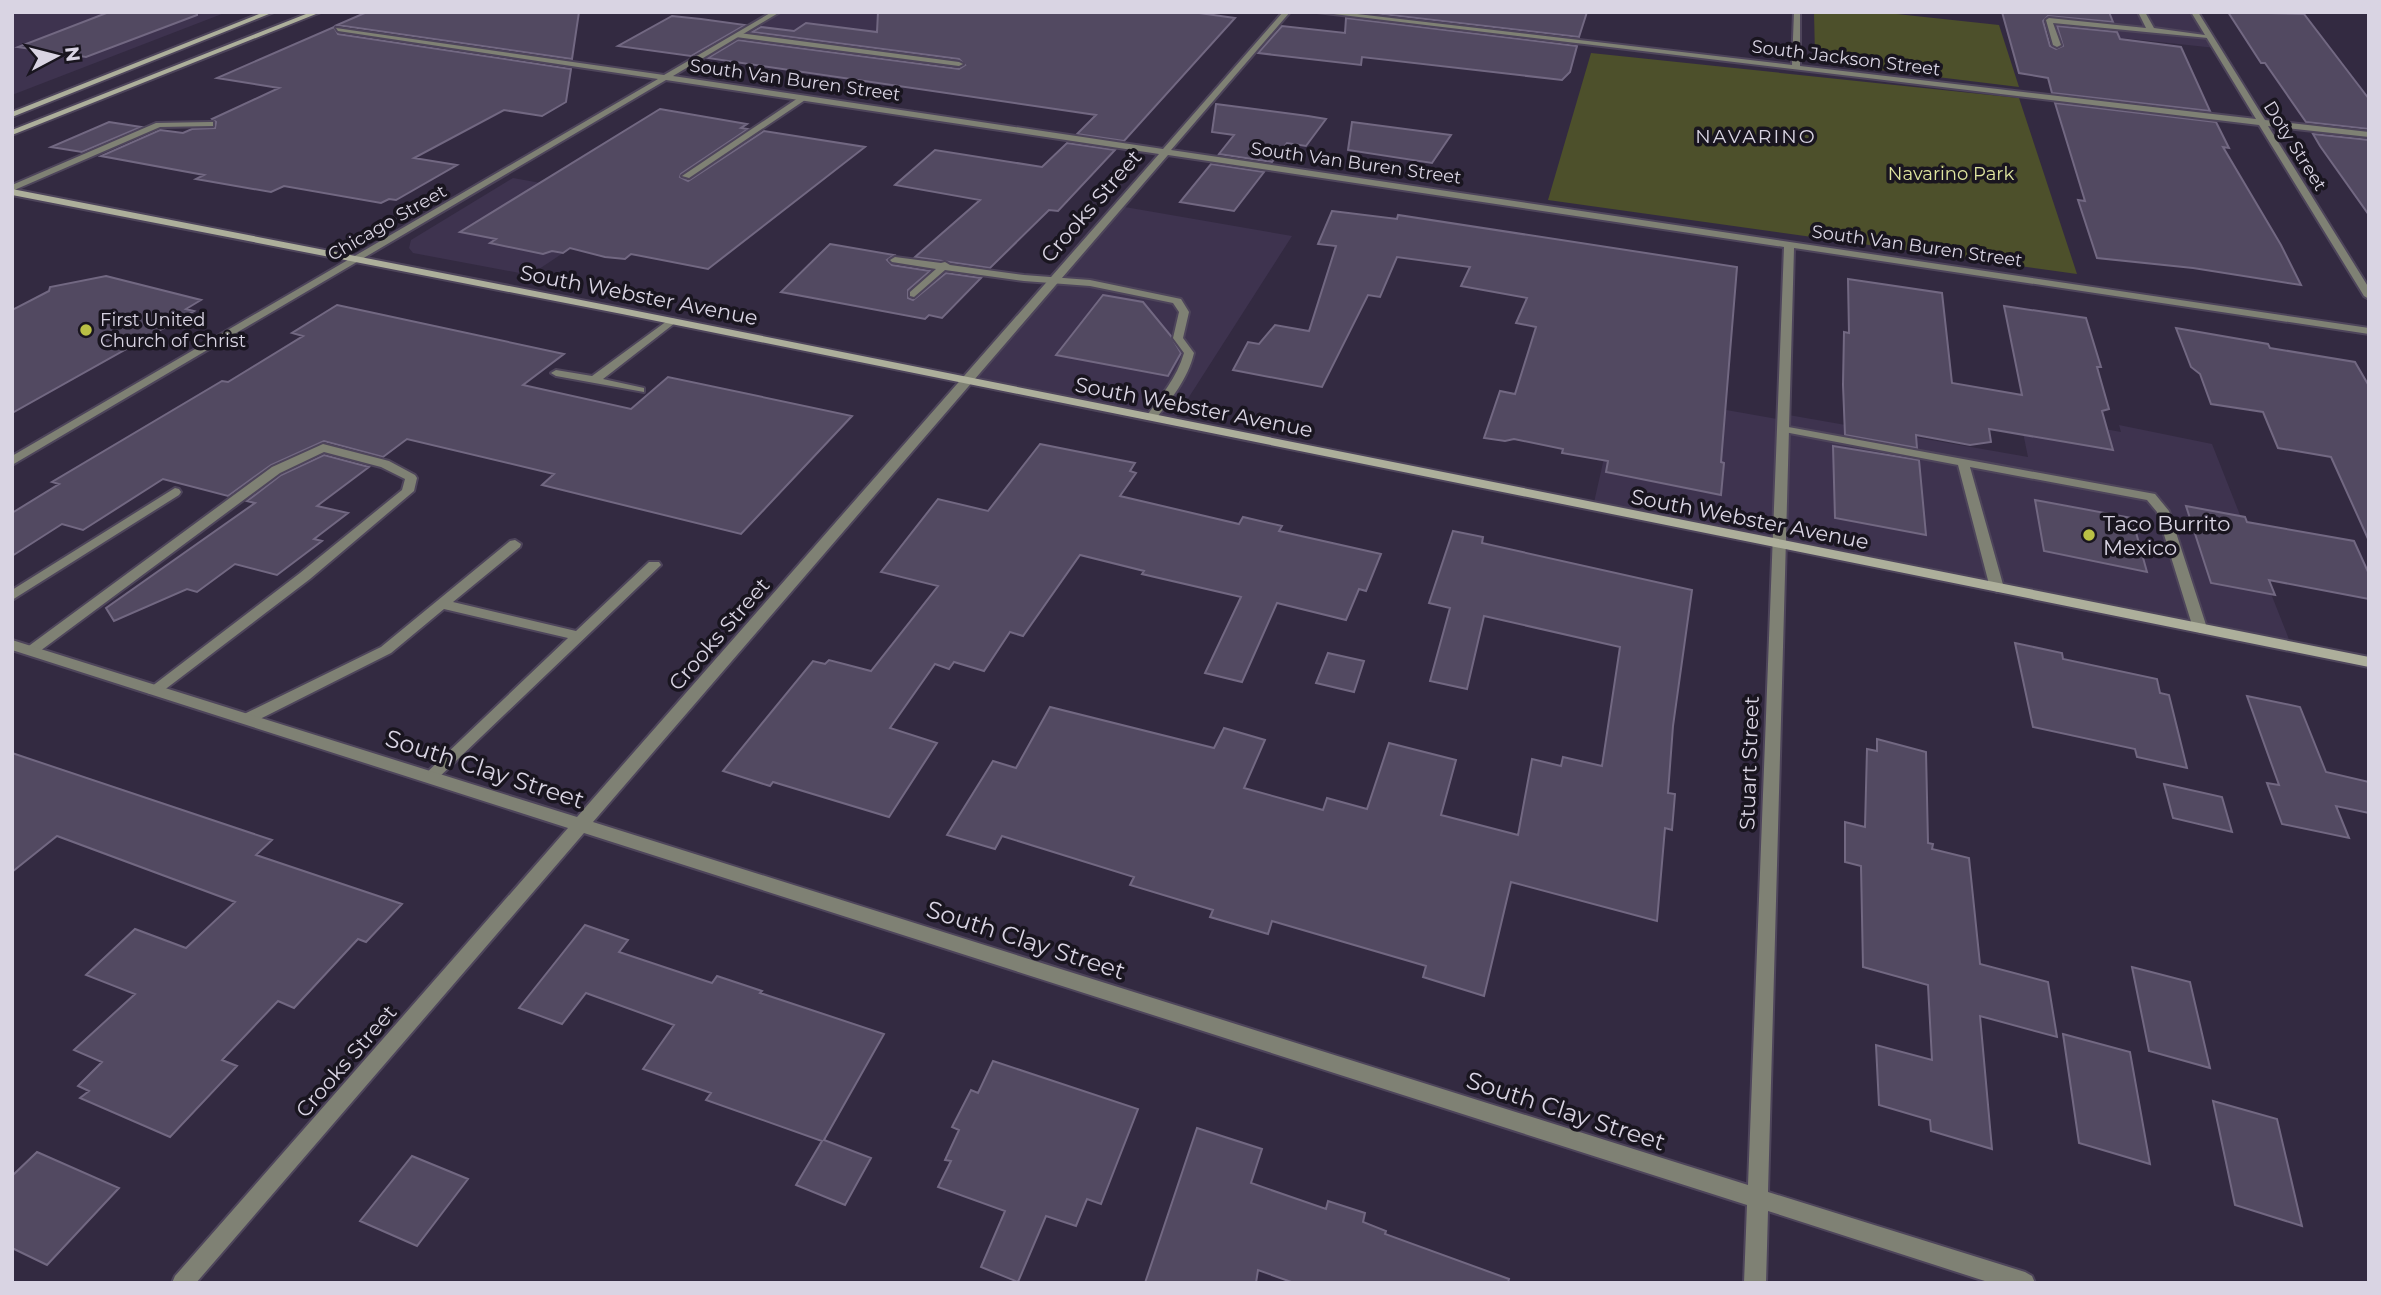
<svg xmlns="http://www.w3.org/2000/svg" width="2381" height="1295" viewBox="0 0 2381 1295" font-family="Montserrat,sans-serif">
<rect width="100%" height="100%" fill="#332a41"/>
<!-- built -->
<path fill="#3e334f" d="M12,12H227L12,95Z
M777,12H973L999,39L962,68L730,40Z
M2005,12H2194L2216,48L2008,26Z
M513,178L585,191L670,182L530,275L413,253L409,248L411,240Z
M1119,206L1292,236L1173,422L966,381Z
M1619,391L1783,420V414L2028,457L2019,413L2121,432L2119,425L2212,444L2292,647L1593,507Z"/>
<!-- green -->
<path fill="#4d502b" d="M1814,12H1878L1999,25L2019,87L1823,63L1815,56Z
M1591,53L2019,98L2077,274L1548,200Z"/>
<!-- building -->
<path fill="#524961" stroke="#726882" stroke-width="2" d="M109,12H197V15L86,57L18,47Z
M367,12H579L572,59L337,25Z
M878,12H1192L1235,18L1124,141L1077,134L1096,115L708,58L738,40L959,69L965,65L959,59L752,32L761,27L794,31L806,23L877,32Z
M1365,12H1587L1579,37Z
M2002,12H2109L2113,22L2048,16L2043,21L2050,46L2056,49L2063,46L2057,26L2117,32L2120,39L2181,47L2210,111L2052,93L2048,78L2019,73Z
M2228,12L2304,14L2369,99V129L2306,122L2265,63H2261Z
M672,16L701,19L745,25L691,56L618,46Z
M1346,18L1577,46L1570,72L1562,80L1362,57L1361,65L1258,53L1282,26L1345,33Z
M334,27L338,34L571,69L566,102L542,116L504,110L414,158L457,165L396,200L389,199L381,203L284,186L271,192L196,179L204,175L101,156L160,130L183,133L192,129L215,128L216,122L212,119L279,88L217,78Z
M2055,103L2216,122L2229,148L2223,147L2281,245L2301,285L2193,268L2097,258L2078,200L2085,201Z
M1216,104L1308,116L1326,119L1306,146L1287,143L1272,162L1219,154L1234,135L1212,132Z
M660,109L747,124L741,128L748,129L681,174L680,177L688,181L764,131L865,147L708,269L631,254L625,259L605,257L570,248L563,253L552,251L543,254L490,243L496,239L460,232Z
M109,122L141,127L82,152L51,147Z
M1352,122L1451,135L1432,163L1348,150Z
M2313,134L2369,140V215L2320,146Z
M1067,143L1115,150L1058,211L1049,210L990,268L915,257L980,200L895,185L935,150L1042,167Z
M1211,164L1264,172L1234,211L1180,202Z
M1332,211L1397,219L1398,215L1737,267L1721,462L1724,463L1721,495L1606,472L1608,461L1562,453L1563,449L1514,439L1505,441L1484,438L1500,391L1515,394L1536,327L1516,323L1527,298L1461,286L1470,267L1397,257L1380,297L1368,295L1322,387L1233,370L1248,342L1259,344L1275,325L1309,331L1336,246L1318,244Z
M830,244L894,255L887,260L892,265L930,271L908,290V298L913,300L946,273L981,278L942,318L929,315L925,319L781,292Z
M106,276L201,300L186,309L194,311L12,413V310L49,291L50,287Z
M1848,279L1942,293L1952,383L2022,395L2004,306L2086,318L2101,367H2097L2109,409L2102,411L2113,450L1989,429L1991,442L1970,445L1916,435L1917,448L1845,435L1843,385L1844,332L1849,333Z
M1103,295L1143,302L1171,336L1181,353L1168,376L1056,355Z
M337,305L564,354L523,385L631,409L668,377L852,416L741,534L542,485L554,474L407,439L383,457L324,441L271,465L228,496L163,479L83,530L62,524L12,556V513L59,484L52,482L222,381L228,382L303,336L292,333Z
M2176,328L2268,344L2270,348L2355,362L2369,386V541L2331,457L2278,448L2263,412L2211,404L2200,374L2191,367Z
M1040,444L1135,463L1130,471L1136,473L1120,496L1239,524L1243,517L1282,526L1279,531L1381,554L1366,591L1359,589L1346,620L1277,603L1242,682L1205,673L1241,597L1142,574L1144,571L1080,555L1023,636L1010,632L984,671L954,662L949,669L935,664L890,728L937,743L889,817L773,782L770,786L723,771L813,661L825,664L829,660L871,671L938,586L881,572L938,499L988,511Z
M1833,446L1919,460L1926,535L1835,518Z
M324,455L369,467L317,506L348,513L314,539L322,541L277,575L235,564L197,592L187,589L114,621L106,608L255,503L247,501L281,475Z
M2035,500L2132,518L2147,572L2044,551Z
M2186,506L2245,517L2247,522L2354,541L2369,574V599L2269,580L2275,595L2211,583Z
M1453,531L1483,537L1482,543L1692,590L1673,726L1668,793L1675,794L1672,830L1665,828L1657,921L1511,882L1484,996L1423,977L1426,966L1272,921L1268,934L1210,917L1213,910L1130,885L1134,877L1002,836L995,849L947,835L993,761L1016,768L1050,707L1214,748L1224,728L1265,740L1244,788L1323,810L1327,798L1367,809L1389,743L1456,760L1441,815L1518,835L1532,759L1561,766L1563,757L1602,766L1620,647L1484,616L1467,689L1430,681L1450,608L1429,603Z
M2015,643L2062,653L2063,659L2157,679L2160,693L2169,695L2187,768L2137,757L2135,749L2033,727Z
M1328,653L1364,661L1354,692L1316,683Z
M2247,696L2300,707L2326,772L2369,782V813L2336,806L2349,838L2282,824L2267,783L2279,785Z
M1877,739L1926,752L1928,843L1933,844L1932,849L1969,858L1980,964L2048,982L2057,1037L1980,1016L1992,1149L1931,1131L1930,1120L1879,1105L1876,1045L1932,1060L1928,985L1863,967L1861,866L1845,862V822L1865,827L1867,749L1877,751Z
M12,753L272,840L256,855L402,904L366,942L358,939L294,1008L278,1001L222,1060L237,1066L170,1137L80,1098L89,1091L78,1086L102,1062L74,1050L135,994L86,975L135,929L186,948L235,902L57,836L12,872Z
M2164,784L2222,797L2232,832L2173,818Z
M585,925L628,940L619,952L712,983L717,976L762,991L760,993L884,1034L824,1140L871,1158L845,1205L796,1185L822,1141L706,1100L711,1093L643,1069L674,1025L586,993L562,1024L519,1008Z
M2132,967L2190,982L2210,1068L2149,1051Z
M2063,1034L2130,1052L2150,1164L2079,1143Z
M993,1061L1138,1109L1101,1204L1087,1199L1076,1226L1046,1216L1018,1282L981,1267L1005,1211L938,1187L951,1161L945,1160L959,1130L952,1127L971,1090L978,1093Z
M2213,1101L2277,1119L2302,1226L2235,1205Z
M1197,1128L1262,1149L1251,1183L1326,1209L1328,1201L1365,1213L1363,1222L1386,1231L1385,1234L1509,1279L1508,1283H1294L1258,1270L1256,1283H1145Z
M37,1152L119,1188L47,1265L12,1248V1176Z
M412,1156L468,1179L417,1246L360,1221Z"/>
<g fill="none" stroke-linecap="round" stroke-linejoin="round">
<!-- lane casing -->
<g stroke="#4e455b" stroke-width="4">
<path id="lane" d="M2138,12H2145L2154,28L2212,36L2208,38L2053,23L2061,45L2057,47L2053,45L2046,20L2049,18L2146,28Z
M739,33L959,62L963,64L959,66L736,37Z
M801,96L808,98L689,178L682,176Z
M210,122H213V126L160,127L12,191V185L156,123Z
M895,257L941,263L945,262L950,265L1024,275L1090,280L1181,299L1189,312L1183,338L1194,353C1188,379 1171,399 1155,420H1147L1145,418C1160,397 1177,378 1184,353L1173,338L1179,312L1173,303L1090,286L1024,281L945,270L914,297L910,296V292L936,269L892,262L890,260Z
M671,318L675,319V323L603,379L644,388V392L556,376L551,373L556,370L592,376Z
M1783,426L2155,494L2169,511L2207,628L2200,633L2193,628L2157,512L2147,500L1970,467L2004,588L1997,592L1990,588L1958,465L1779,431V427Z
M323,444L389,461L415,475L417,478L414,491L310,579L159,694H149L147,690L300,573L402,490L405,479L381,467L324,452L280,473L36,654H26L24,651L26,648L272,467Z
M175,488L179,489L181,492L179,495L12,600V590Z
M515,540L521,544L520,547L453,602L576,631L649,562H659L661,565L435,781H425L422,777L568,638L444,609L391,653L252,723H242L240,719L242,715L381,647L510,541Z"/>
</g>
<!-- street casing -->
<g stroke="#4e455b" stroke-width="4">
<path id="street" d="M772,12H780L673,76L1163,149L1283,12H1290L1171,150L2369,328V334L1794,248L1768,1192L2025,1272L2032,1276L2035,1283H1991L1768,1211L1766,1283H1744L1747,1205L584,833L196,1283H172L175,1276L568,828L12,650V640L577,817L1159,154L666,80L12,465V456L658,79L338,31L336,28L664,75ZM1168,155L1784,247L1748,1185L593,822Z
M1317,12H1340L1792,65L1794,12H1800V66L2256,119L2191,12H2198L2265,120L2369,132V137L2268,126L2369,288V299L2364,296L2259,125Z"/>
</g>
<!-- secondary casing -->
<g stroke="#4e455b" stroke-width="4">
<path id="secondary" d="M264,12H274L12,117V112Z
M311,12H321L12,135V130Z
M12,189L622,308L2369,657V667L622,314L12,195Z"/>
</g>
<!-- lane -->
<use href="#lane" fill="#7f8174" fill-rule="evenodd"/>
<!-- street -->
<use href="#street" fill="#7f8174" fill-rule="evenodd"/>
<!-- secondary -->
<use href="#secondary" fill="#adaf9b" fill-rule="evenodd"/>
</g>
<!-- markers -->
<g fill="#bac045" stroke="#19151f" stroke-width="2.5">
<circle cx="86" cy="330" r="7"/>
<circle cx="2089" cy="535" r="7"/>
</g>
<g text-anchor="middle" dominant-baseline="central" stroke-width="7" stroke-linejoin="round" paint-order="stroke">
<!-- far-street labels -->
<g font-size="18" fill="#d9d4e3" stroke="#19151f">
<text transform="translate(1846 58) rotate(7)">South Jackson Street</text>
<text transform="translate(795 80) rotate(8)">South Van Buren Street</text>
<text transform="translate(2295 146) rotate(58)">Doty Street</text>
<text transform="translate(1356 163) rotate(8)">South Van Buren Street</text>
<text transform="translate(387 223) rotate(-30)">Chicago Street</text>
<text transform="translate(1917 246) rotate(8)">South Van Buren Street</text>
</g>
<!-- far-park labels -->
<g font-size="18" fill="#dfe59f" stroke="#19151f">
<text x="1951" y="174">Navarino Park</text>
</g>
<!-- far-poi labels -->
<g font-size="18" fill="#d9d4e3" stroke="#19151f" text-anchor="start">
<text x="100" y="320">First United<tspan x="100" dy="21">Church of Christ</tspan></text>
</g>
<!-- far-neighbourhood labels -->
<g font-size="19" letter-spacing="2" fill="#d9d4e3" stroke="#19151f">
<text x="1756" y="136">NAVARINO</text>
</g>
<!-- street labels -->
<g font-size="21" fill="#d9d4e3" stroke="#19151f">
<text transform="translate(1091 206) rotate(-49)">Crooks Street</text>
<text transform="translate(639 295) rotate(11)">South Webster Avenue</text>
<text transform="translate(1194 407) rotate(11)">South Webster Avenue</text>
<text transform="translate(1750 519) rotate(11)">South Webster Avenue</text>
<text transform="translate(719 634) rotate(-49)">Crooks Street</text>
<text transform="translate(1749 763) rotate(-88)">Stuart Street</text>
<text transform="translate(346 1061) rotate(-49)">Crooks Street</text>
</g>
<!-- poi labels -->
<g font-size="21" fill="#d9d4e3" stroke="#19151f" text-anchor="start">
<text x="2103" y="523">Taco Burrito<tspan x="2103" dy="24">Mexico</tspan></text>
</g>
<!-- near-street labels -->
<g font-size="24" fill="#d9d4e3" stroke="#19151f">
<text transform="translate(485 769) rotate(18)">South Clay Street</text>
<text transform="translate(1026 940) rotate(18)">South Clay Street</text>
<text transform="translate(1566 1111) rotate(18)">South Clay Street</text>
</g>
</g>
<!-- border -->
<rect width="2381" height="1295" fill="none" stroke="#d9d4e3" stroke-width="28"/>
<!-- north arrow -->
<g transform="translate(56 56) rotate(83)" stroke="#19151f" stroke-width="5" paint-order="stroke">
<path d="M0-5L12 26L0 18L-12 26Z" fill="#d9d4e3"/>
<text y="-10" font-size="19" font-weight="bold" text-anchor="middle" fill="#d9d4e3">N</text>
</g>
</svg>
